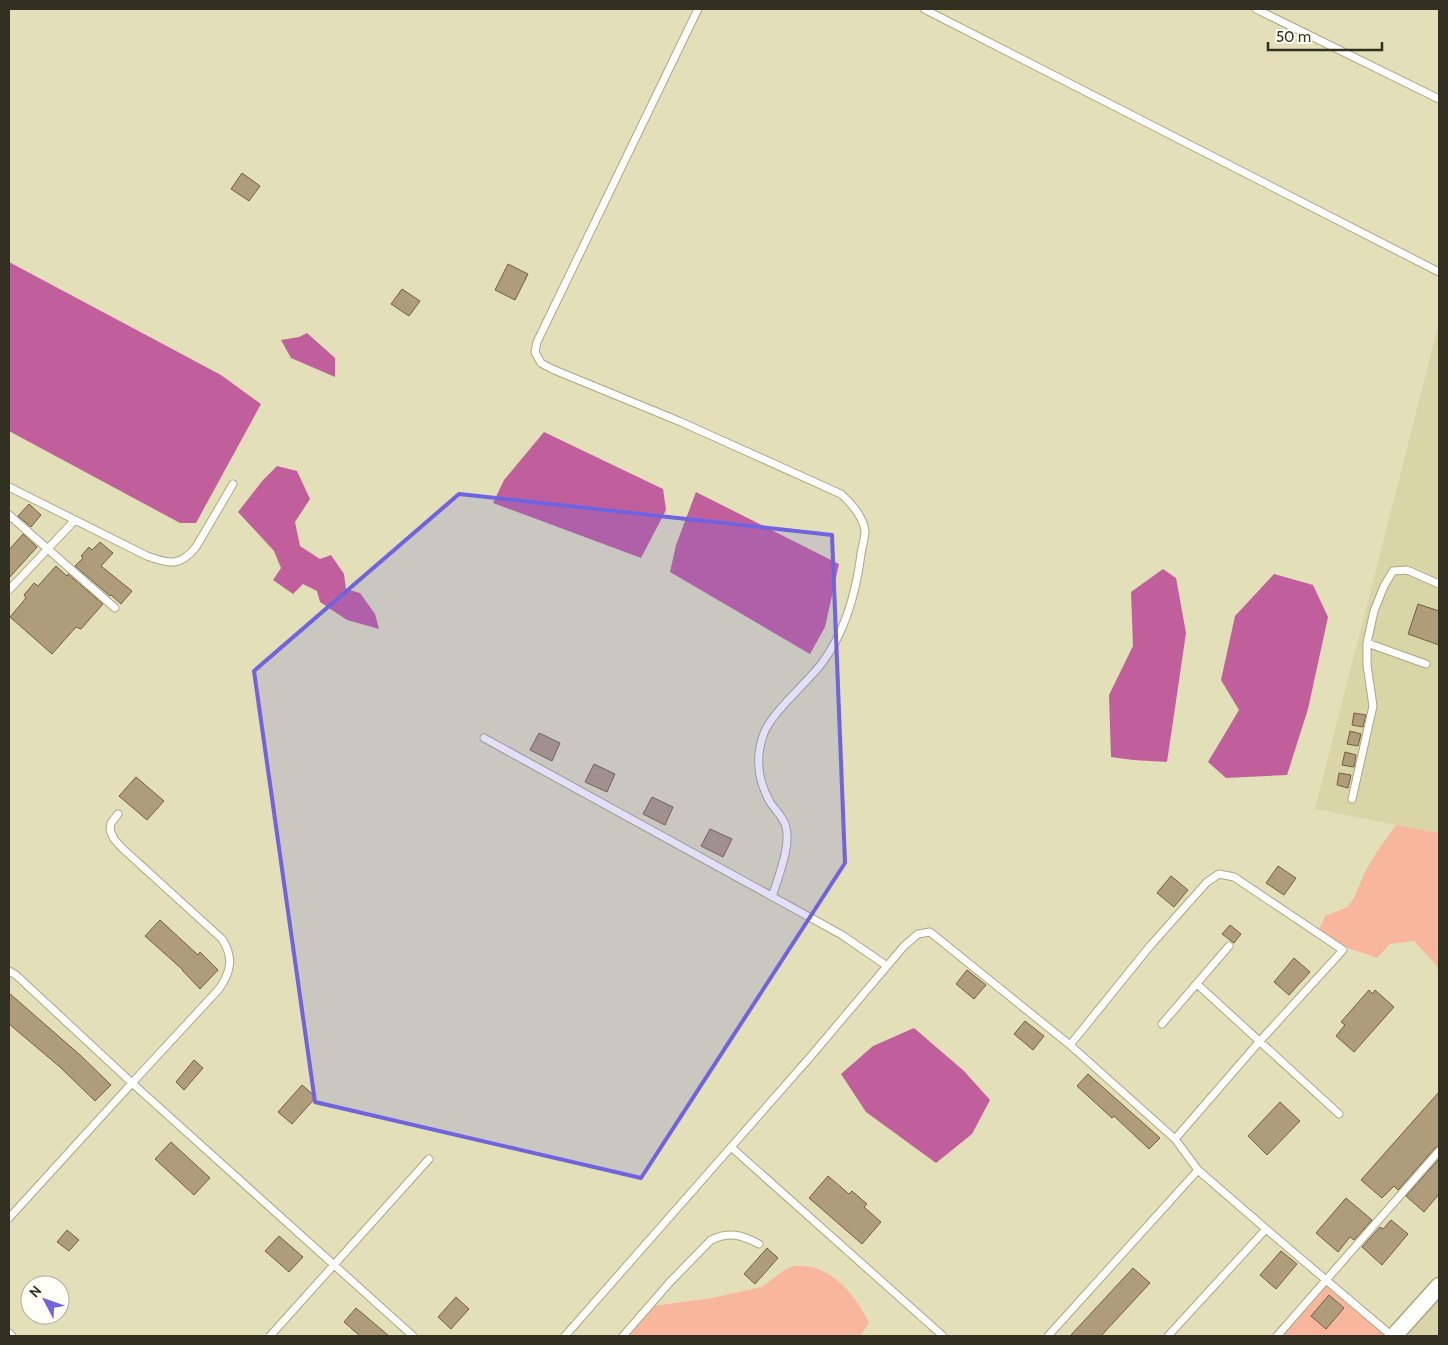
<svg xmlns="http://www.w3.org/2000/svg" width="1448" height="1345" viewBox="0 0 1448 1345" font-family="Cabin,sans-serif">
<rect width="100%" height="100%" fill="#e2dfb9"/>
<!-- built -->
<path fill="#d8d5a7" d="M1439,323V833L1315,809Z
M1439,1299V1336H1406Z"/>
<!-- green -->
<path fill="#f8b79d" d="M1396,825L1439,833V974L1437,966L1414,941L1390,944L1377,958L1345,947L1319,930L1325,916L1348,907L1355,896L1364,874L1376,853Z
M794,1266C801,1266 811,1266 818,1269C841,1278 859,1301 869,1323L860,1336H628L653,1306L712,1298L762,1287L783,1271Z
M1326,1284L1384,1334L1382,1336H1281Z"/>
<!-- water -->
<path fill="#c15f9d" d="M9,262L221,375L261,404L196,523H180L9,431Z
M307,333L335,358V377L291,358L281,340L299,337Z
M544,432L663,489L666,510L641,558L493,503L504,480Z
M277,466L297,471L310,499L295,522L300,546L320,559L331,555L344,574L346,589L360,593L375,614L379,629L347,620L320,602L317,591L303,584L293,594L273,580L281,568L274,551L238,512L263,480Z
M696,492L839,564L825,627L810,654L670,572L676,545Z
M1163,569L1176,578L1186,633L1167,762L1133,760L1111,757L1109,695L1133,646L1131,592Z
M1274,574L1313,585L1328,617L1308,709L1287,775L1226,778L1208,762L1239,710L1221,680L1235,616Z
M914,1028L964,1071L990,1100L972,1134L936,1163L866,1112L841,1074L873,1046Z"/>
<!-- building -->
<path fill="#ae9c7b" stroke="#706040" d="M242,173L260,186L249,201L231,189Z
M508,264L528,274L515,300L495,290Z
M402,289L420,301L409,316L391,304Z
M29,504L41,515L31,527L18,516Z
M23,534L37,547L9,578V550Z
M100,542L113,553L101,566L132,591L121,604L111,595L110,596L75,566L83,558L81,556L89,547L92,550Z
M56,566L67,576L68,574L103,604L81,629L76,627L52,654L10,617L26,598L24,595L34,583L38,586Z
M1418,604L1439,611V645L1408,634Z
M1354,713L1366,715L1363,727L1352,725Z
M1350,731L1361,734L1358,746L1347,744Z
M539,733L560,743L552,761L530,750Z
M1345,752L1356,755L1354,767L1342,765Z
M594,764L615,774L607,792L585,782Z
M1339,773L1351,775L1348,788L1337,785Z
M136,777L164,801L147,820L119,796Z
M652,797L673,807L665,825L643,814Z
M710,829L732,839L723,857L701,846Z
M1278,866L1296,878L1284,895L1266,883Z
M1171,876L1188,890L1174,907L1157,893Z
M160,920L198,955L200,952L218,970L200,989L182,970H183L145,936Z
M1230,925L1241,934L1234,943L1222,934Z
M1294,958L1310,972L1289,995L1274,982Z
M967,970L986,985L974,999L956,984Z
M1369,990L1373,994L1375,990L1394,1007L1354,1052L1336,1036L1345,1025L1341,1022Z
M9,993L79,1054L111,1085L95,1101L60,1067L9,1024Z
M1025,1021L1044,1036L1033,1050L1014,1034Z
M194,1060L203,1068L184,1090L176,1082Z
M1088,1074L1160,1138L1149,1149L1114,1116L1112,1118L1077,1086Z
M302,1085L316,1097L292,1124L278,1112Z
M1439,1092V1146L1435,1148L1398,1190L1394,1186L1382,1198L1361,1180Z
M1280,1102L1300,1121L1267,1155L1248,1136Z
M171,1142L210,1178L194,1195L155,1159Z
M1439,1159V1194L1424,1212L1406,1196Z
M828,1176L849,1194L852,1191L867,1204L864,1207L881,1222L862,1244L809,1198Z
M1346,1198L1372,1220L1354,1240L1350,1237L1338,1252L1316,1233Z
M1391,1220L1408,1234L1382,1265L1362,1247L1380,1227L1383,1229Z
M67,1230L79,1240L69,1251L57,1242Z
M279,1236L303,1257L289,1272L265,1251Z
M767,1248L778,1258L755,1284L744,1274Z
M1281,1251L1297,1264L1276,1289L1260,1275Z
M1133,1268L1150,1283L1101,1336H1070Z
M1329,1295L1344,1308L1326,1329L1311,1316Z
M456,1297L469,1309L451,1329L438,1317Z
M356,1308L389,1336H360L344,1322Z"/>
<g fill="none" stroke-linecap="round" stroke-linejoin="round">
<!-- service casing -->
<g stroke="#aba883" stroke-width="9">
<path id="service" d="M698,9L537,342L535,352L541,363L552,369L681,422L841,494C851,503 863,516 865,531C865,538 862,547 861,554C856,593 846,631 822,663C807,683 773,711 764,733C755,757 757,779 770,802C775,810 784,818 786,827C791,847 778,877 772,897
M924,9L1439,272
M1256,9L1439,99
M9,487L147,556C169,564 180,567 196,547L233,484
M9,515L115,608
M9,590L75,520
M1367,643L1426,664
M484,738L842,935L887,966
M1352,799L1373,706L1367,665V643L1374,611L1384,586L1393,571L1407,570L1439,584
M9,971L16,975L132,1083L219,989C231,972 234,957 222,939L122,848L114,839L110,830L111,823L118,814
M1197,984L1339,1114
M1162,1024L1229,946
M1070,1045L1150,946L1207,882L1219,874L1234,877L1343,950L1259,1042L1175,1139
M731,1147L943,1336
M9,1218L132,1083L413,1336
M1266,1229L1392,1336
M9,1333L12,1336
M270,1336L429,1159
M565,1336L811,1056L904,946L918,934L930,932L1070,1045L1175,1139L1198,1170L1048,1336
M623,1336L670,1282L711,1240C729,1231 742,1235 759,1244
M1168,1336L1266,1229L1198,1170
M1277,1336L1439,1151"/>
</g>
<!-- tertiary casing -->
<g stroke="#aba883" stroke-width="19">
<path id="tertiary" d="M1394,1336L1439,1286"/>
</g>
<!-- service -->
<use href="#service" stroke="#fff" stroke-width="7"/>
<!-- tertiary -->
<use href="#tertiary" stroke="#fff" stroke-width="16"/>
</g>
<!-- marked area -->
<path fill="#7063de" fill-opacity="0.2" stroke="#7063de" stroke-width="4" stroke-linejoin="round" d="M459,494L832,535L845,863L641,1178L315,1102L254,671Z"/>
<!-- border -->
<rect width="1448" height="1345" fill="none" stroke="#323021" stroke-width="20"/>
<!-- north arrow -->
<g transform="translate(45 1300) rotate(311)"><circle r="24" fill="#fffef7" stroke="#adaca1"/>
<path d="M0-4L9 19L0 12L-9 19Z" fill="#7063de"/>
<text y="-8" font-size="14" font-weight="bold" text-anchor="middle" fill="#323021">N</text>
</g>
<!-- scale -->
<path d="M1268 42v8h114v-8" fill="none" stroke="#323021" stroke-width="2.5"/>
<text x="1276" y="42" font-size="15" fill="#323021" stroke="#fffef7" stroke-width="4" paint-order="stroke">50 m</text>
</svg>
